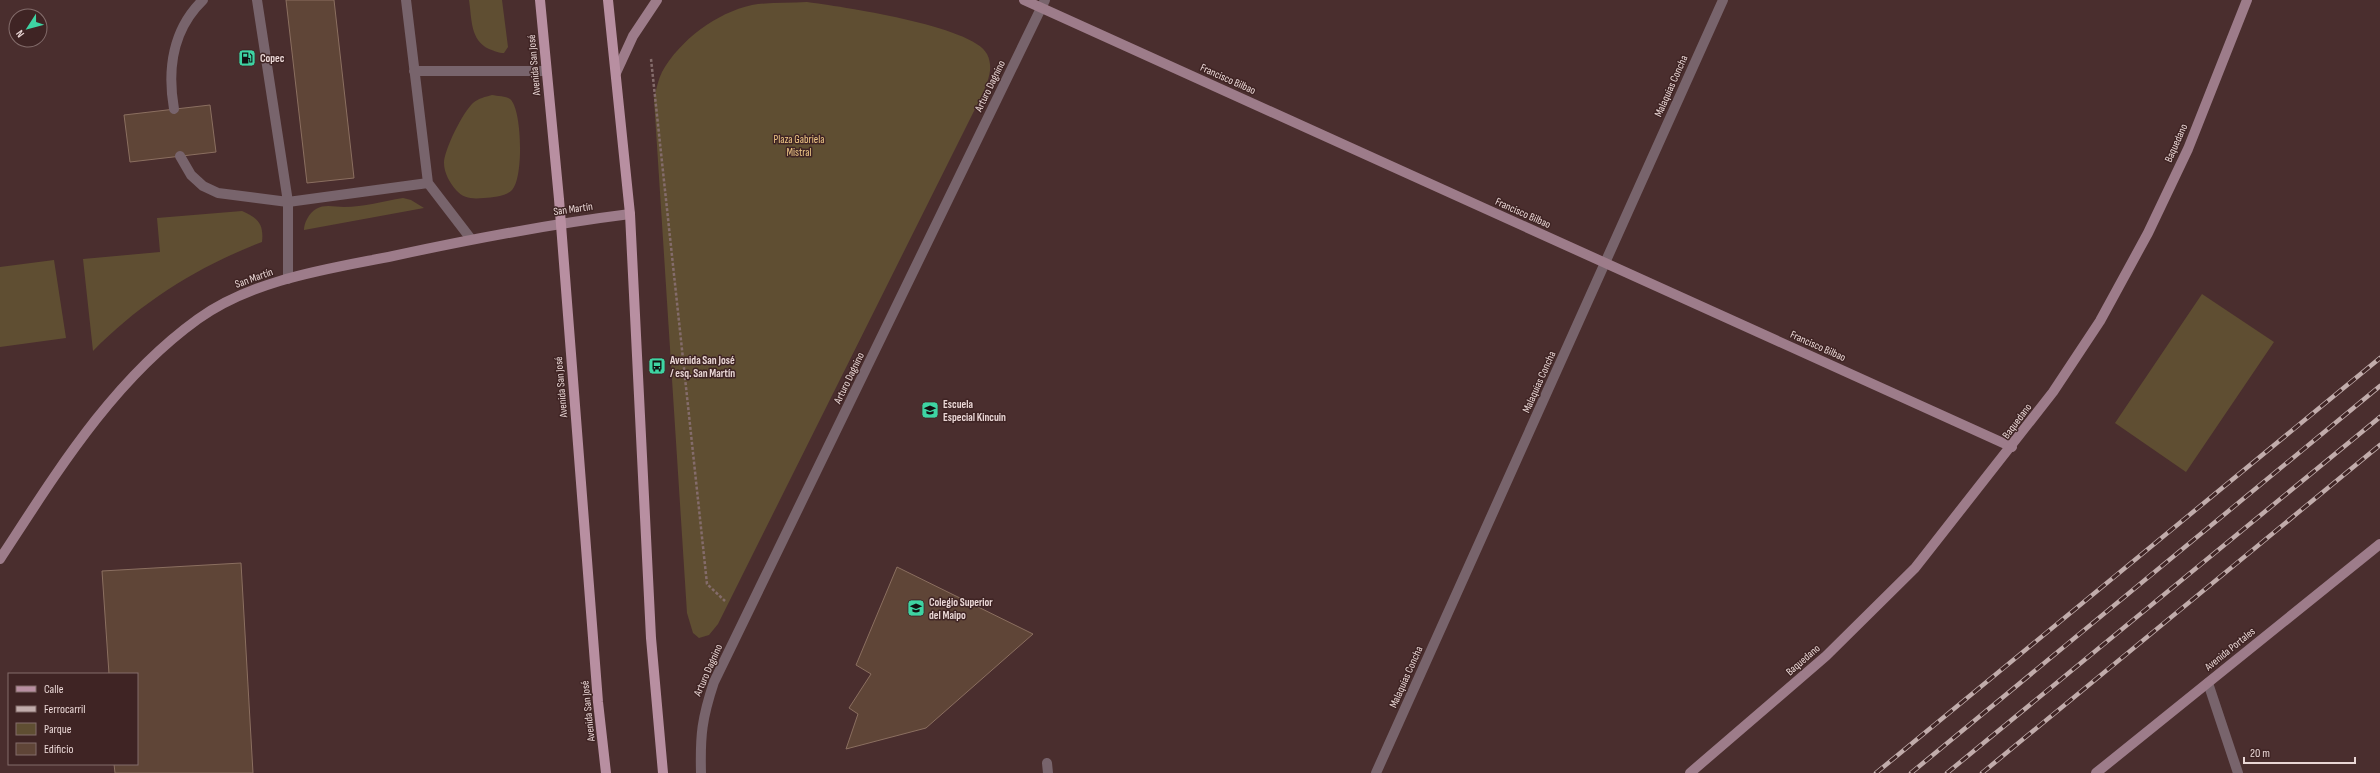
<svg xmlns="http://www.w3.org/2000/svg" width="2380" height="773" viewBox="0 0 2380 773" font-family="'Sofia Sans Condensed',sans-serif">
<rect width="100%" height="100%" fill="#4a2e2e"/>
<!-- green -->
<path fill="#5f4e32" d="M469,0H502L508,47L504,53C498,53 495,51 489,49C470,40 472,19 469,0Z
M807,2C838,6 974,26 987,54C994,68 988,81 982,95L718,624L709,635L699,638L693,633L687,613L654,99C656,90 658,80 662,72C680,40 716,13 752,5C769,2 789,3 807,2Z
M492,95C497,96 506,96 510,99C522,108 524,178 512,190C505,197 493,197 484,198C473,199 464,199 456,190C450,183 444,173 444,163C444,150 463,112 473,103C479,98 485,97 492,95Z
M403,198L411,200L424,208L304,230C304,223 309,213 316,209C325,204 334,207 344,207C364,207 383,201 403,198Z
M242,211C258,218 264,224 262,242C199,266 141,302 93,351L83,259L160,252L157,218Z
M54,260L66,338L0,347V267Z
M2202,294L2274,342L2186,472L2115,423Z"/>
<!-- building -->
<path fill="#5f4537" stroke="#8b6f60" d="M286,0H334L354,178L307,183Z
M210,105L216,152L130,162L124,115Z
M241,563L253,773H115L114,764H137V674H109L102,571Z
M897,567L1033,634L926,728L846,749L858,714L849,708L871,674L856,665Z"/>
<g fill="none" stroke-linecap="round" stroke-linejoin="round">
<!-- path -->
<path stroke="#846c6b" stroke-width="2.5" stroke-dasharray="3 2" stroke-linecap="butt" d="M651,59L707,584L725,601"/>
<!-- lane -->
<path stroke="#78646c" stroke-width="10" d="M257,0L288,202V279
M406,0L428,183L471,239
M414,71H546
M174,109C167,69 173,29 203,0
M180,156L191,175L203,186L218,193L288,202L428,183
M1047,763L1048,773"/>
<!-- street -->
<path stroke="#78646c" stroke-width="10" d="M2208,683L2238,773
M701,773C700,735 702,718 714,682L1045,0
M1376,773L1723,0"/>
<!-- secondary -->
<path stroke="#9d7c8a" stroke-width="10" d="M1024,0L2012,447
M616,73L633,36L657,0
M0,559C57,472 112,381 198,319C254,279 328,269 393,256C472,239 550,224 630,214
M1690,773L1826,656L1915,568L2053,392L2100,321L2148,233L2188,149L2247,0
M2096,773L2380,544"/>
<!-- primary -->
<path stroke="#b88fa1" stroke-width="10" d="M540,0L559,199L598,702L606,773
M608,0L630,214L651,638L663,773"/>
<!-- rail casing -->
<g stroke="#c1acab" stroke-width="4.5">
<path id="rail" d="M1876,773L2380,358
M1911,773L2380,386
M1947,773L2380,417
M1982,773L2380,445"/>
</g>
<!-- rail -->
<use href="#rail" stroke="#3f2424" stroke-width="3" stroke-dasharray="9" stroke-linecap="butt"/>
</g>
<!-- icons -->
<defs>
<g id="fuel-square" transform="scale(0.9)"><rect x="-9" y="-9" width="18" height="18" rx="4" fill="#3ed4a3" stroke="#3f2424"/><path d="M-5.5-6h7V0h2V4h1.3V-2.5L3-4.5l.8-.8L6-3V5H2.5V1h-1V6h-7ZM-4.2-4.7v3.2H.2V-4.7Z" fill="#111"/></g>
<g id="bus-square" transform="scale(0.9)"><rect x="-9" y="-9" width="18" height="18" rx="4" fill="#3ed4a3" stroke="#3f2424"/><path d="M-5-6H5V4H4V6H2V4H-2V6H-4V4H-5ZM-3.5-4V0h7V-4ZM-3.5 1.2v1.5H-2V1.2ZM2 1.2v1.5H3.5V1.2Z" fill="#111"/></g>
<g id="school-square" transform="scale(0.9)"><rect x="-9" y="-9" width="18" height="18" rx="4" fill="#3ed4a3" stroke="#3f2424"/><path d="M0-5L7-2L0 1L-7-2ZM-4 1L0 2.5L4 1V4Q0 6-4 4Z" fill="#111"/></g>
</defs>
<g fill-rule="evenodd">
<use href="#fuel-square" x="247" y="58"/>
<use href="#bus-square" x="657" y="366"/>
<use href="#school-square" x="930" y="410"/>
<use href="#school-square" x="916" y="608"/>
</g>
<g text-anchor="middle" dominant-baseline="central" stroke-width="3" stroke-linejoin="round" paint-order="stroke">
<!-- poi labels -->
<g font-size="11" font-weight="bold" fill="#ead7d6" stroke="#3f2424" text-anchor="start">
<text x="260" y="58">Copec</text>
<text x="670" y="360">Avenida San José<tspan x="670" dy="13">/ esq. San Martín</tspan></text>
<text x="943" y="404">Escuela<tspan x="943" dy="13">Especial Kincuin</tspan></text>
<text x="929" y="602">Colegio Superior<tspan x="929" dy="13">del Maipo</tspan></text>
</g>
<!-- street labels -->
<g font-size="11" fill="#ead7d6" stroke="#3f2424">
<text transform="translate(534 65) rotate(-95)">Avenida San José</text>
<text transform="translate(1228 79) rotate(24)">Francisco Bilbao</text>
<text transform="translate(990 86) rotate(-64)">Arturo Dagnino</text>
<text transform="translate(1671 86) rotate(-66)">Malaquias Concha</text>
<text transform="translate(2176 143) rotate(-66)">Baquedano</text>
<text transform="translate(573 209) rotate(-8)">San Martín</text>
<text transform="translate(1523 213) rotate(24)">Francisco Bilbao</text>
<text transform="translate(254 278) rotate(-20)">San Martín</text>
<text transform="translate(1818 346) rotate(24)">Francisco Bilbao</text>
<text transform="translate(849 378) rotate(-64)">Arturo Dagnino</text>
<text transform="translate(1539 382) rotate(-66)">Malaquias Concha</text>
<text transform="translate(561 387) rotate(-95)">Avenida San José</text>
<text transform="translate(2017 421) rotate(-53)">Baquedano</text>
<text transform="translate(2230 649) rotate(-39)">Avenida Portales</text>
<text transform="translate(1803 660) rotate(-41)">Baquedano</text>
<text transform="translate(708 670) rotate(-66)">Arturo Dagnino</text>
<text transform="translate(1406 677) rotate(-66)">Malaquias Concha</text>
<text transform="translate(588 711) rotate(-96)">Avenida San José</text>
</g>
<!-- park labels -->
<g font-size="11" fill="#f1c887" stroke="#3f2424">
<text x="799" y="139">Plaza Gabriela<tspan x="799" dy="13">Mistral</tspan></text>
</g>
</g>
<!-- legend -->
<rect x="8" y="673" width="130" height="92" fill="#3f2424" stroke="#836c6b"/>
<rect x="16" y="686" width="20" height="6" fill="#b88fa1" stroke="#836c6b"/>
<text x="44" y="693" font-size="12" fill="#ead7d6">Calle</text>
<rect x="16" y="706" width="20" height="6" fill="#c1acab" stroke="#836c6b"/>
<text x="44" y="713" font-size="12" fill="#ead7d6">Ferrocarril</text>
<rect x="16" y="723" width="20" height="12" fill="#5f4e32" stroke="#836c6b"/>
<text x="44" y="733" font-size="12" fill="#ead7d6">Parque</text>
<rect x="16" y="743" width="20" height="12" fill="#5f4537" stroke="#836c6b"/>
<text x="44" y="753" font-size="12" fill="#ead7d6">Edificio</text>
<!-- north arrow -->
<g transform="translate(28 28) rotate(234)"><circle r="19" fill="#3f2424" stroke="#836c6b"/>
<path d="M0-3L7 15L0 10L-7 15Z" fill="#3ed4a3"/>
<text y="-6" font-size="11" font-weight="bold" text-anchor="middle" fill="#ead7d6">N</text>
</g>
<!-- scale -->
<path d="M2244 757v6h111v-6" fill="none" stroke="#ead7d6" stroke-width="2"/>
<text x="2250" y="757" font-size="12" fill="#ead7d6" stroke="#3f2424" stroke-width="3" paint-order="stroke">20 m</text>
</svg>
